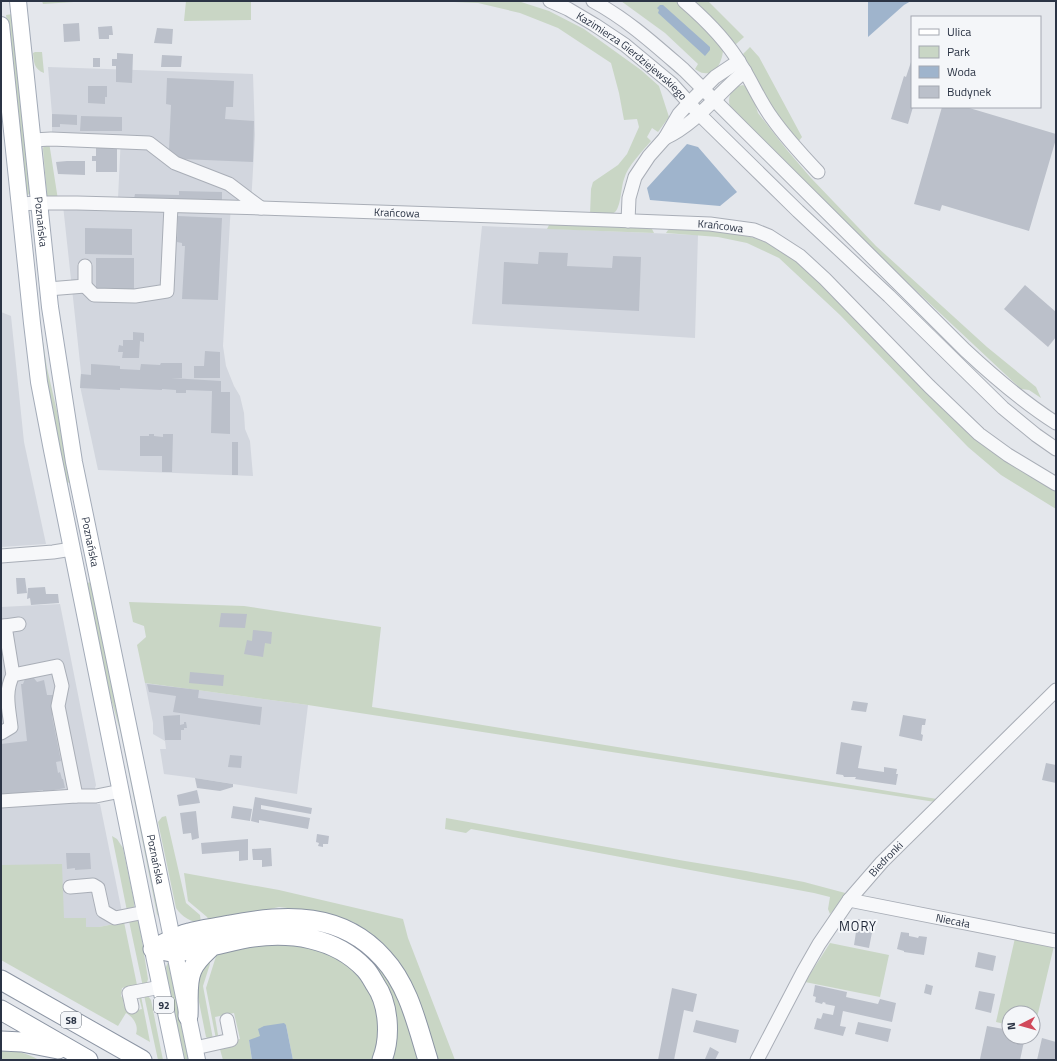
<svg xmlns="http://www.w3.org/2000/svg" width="1057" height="1061" viewBox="0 0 1057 1061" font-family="'Titillium Web',sans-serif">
<rect width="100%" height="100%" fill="#e4e7ec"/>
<!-- built -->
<path fill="#d2d6de" d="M48,67L253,74L255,135L251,204L231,203L223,346L226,366L234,386L240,396L244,413L245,429L250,441L253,476L98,470L80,386L81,372L62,196L118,198L121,136L52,134V114Z
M482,226L698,235L695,338L472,324Z
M1,312L11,316L24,442L46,544L1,547Z
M60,604L96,785L95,788L97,804H100L124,922L99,927H86L85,918H64L1,865V607Z
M145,683L308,705L297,794L195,778L164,774L160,749H166L165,741L153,734V723Z"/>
<!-- green -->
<path fill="#c9d6c5" d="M42,1H89L43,4Z
M186,1H251V20L184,21Z
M430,1H518L549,11L584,29L641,70L659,86L669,117L658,132L652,128L647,137L651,141C642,152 628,165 624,179C621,187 621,207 615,212C609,217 598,215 590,215L591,189L593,182L618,165L627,154L639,127L637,119L624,120L619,93L611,63L558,28L520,13L478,3Z
M621,1H676L710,33L723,51C722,60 717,76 704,73C701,73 698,71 695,69L698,64L665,33Z
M694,1H708L744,37L735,45Z
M13,14L31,191L28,195H27L6,15Z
M750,47L759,57L802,137L798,142L775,115L743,54Z
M35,52H42L44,73C34,69 34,63 33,53Z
M743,85L750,89L758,113L787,150L811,178L876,246L987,347L1036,387L1041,398L1029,390L1021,389L909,284L730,108C728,99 729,94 735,87Z
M49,142L58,200L50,199L47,196L43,149L44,144Z
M28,215L40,322L47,368L62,433L71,480L68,483L66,482L45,375Z
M550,223L648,227L652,229L654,233L547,229Z
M673,228L707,229L732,232L758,239L780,249L796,261L814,277L901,367L976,439L1051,489L1056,491V509L1001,475L968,447L840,315L779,258L747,243L718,237L666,233L668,230Z
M93,581L161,922L157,914L121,734L106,681L85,584Z
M129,602L244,606L381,627L372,707L937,799L935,802L308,705L145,683L137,645L146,637L144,626L133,622Z
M166,816L186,903L200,915L201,923C191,922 182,917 176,908L158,822L162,817Z
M446,818L685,861L746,871L804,882L849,894L830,914L828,909L830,897L814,893L471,829L466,833L445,829Z
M112,836L117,839L123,848L134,901V907L133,910L127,911Z
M62,864L64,918H86V927H99L124,922L137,985L122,988L121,996L123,998L124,1006L132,1011L142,1009L139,997L141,996L150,1042L136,1034C139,1025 133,1017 126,1013L118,1026L1,960V865Z
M184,873L279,890L403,919L408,938L455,1060H435L408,978L397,959L373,935L359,926L353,922L313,911L279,907L210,922L207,917L188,901Z
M136,919L139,921L148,979L146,986L143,987L129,921Z
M1015,938L1054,946L1034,1030H1033V1013H1009V1025L996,1022Z
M278,942L312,944L355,969L367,986L377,1011L381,1039L375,1060H293L286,1025L256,1039L249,1040L252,1060H223L219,1046L240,1039L234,1013L215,1017L218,1035L216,1039L206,988L218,950Z
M830,943L889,955L880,997L805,982Z
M360,948L390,978L405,1014L419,1060H390L378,975Z
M208,955L210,964L203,986L213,1039L210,1040L206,1037L196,987L197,972Z
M169,960L191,1060H184L167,979L166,967Z
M144,995L148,996L151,1000L163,1060H158Z
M1,1049C14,1050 27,1053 39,1060H1Z"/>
<!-- water -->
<path fill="#9fb4cc" d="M868,1H911L904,5L868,37Z
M660,5H663L710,47V50L705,56L658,13L659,10L657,8Z
M687,144L698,147L737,192L720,206L650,200L647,188Z
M284,1023L286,1025L293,1060H252L249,1040L260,1036L258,1029L264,1026Z"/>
<!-- building -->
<path fill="#bbc0ca" d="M79,23L80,41L64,42L63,24Z
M112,26L113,35H109V39H99L98,27Z
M157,28L173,29L172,44L154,43Z
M117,53L133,54L132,83L116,82V66H112V59H117Z
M162,55L182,56L181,67H161Z
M93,58H100V67H93Z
M912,59V107H913L908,124L891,119L904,76L906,77Z
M167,78L234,81L233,107H226L225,119L254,121L253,162L181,159L169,149L171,105L166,104Z
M88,86H107V97H105V104L88,103Z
M942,107H966L1056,134V139L1029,231L942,205L940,211L914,204Z
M52,114L77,115V125L60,124V127H52Z
M81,116L122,117V131H80Z
M96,148H117V172H96V161H92V156H96Z
M67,161H85V175L58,174L56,162Z
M179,191L222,192V201L134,199L135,194L179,195Z
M178,216L222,218L218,300L182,299L185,246H182V243L177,242Z
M85,228L132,229V255L85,254Z
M539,252L568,253L567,266L612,268L613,256L641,257L639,311L502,304L504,262L538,264Z
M96,258H134V290H96Z
M1025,285L1056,312V337L1048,347L1004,309Z
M133,332L144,333V342L140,341L139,358H122L123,352H118L119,345L123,346V340H133Z
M205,351L220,352V378H194V366H204Z
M161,363H182V378H171L221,381V392H230V434L211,433L212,391L186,390V393H176V390L162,389V390L120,388V390L80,388L81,374L91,375V364L120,366V369L140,370L141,364L160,365Z
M149,434H154V436L163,437V434H173L172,472H162V456H140V436H149Z
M232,442H238V475H232Z
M16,578H25L27,593L17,594Z
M45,587L46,594H58L59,603L31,605L30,598L27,599L28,588Z
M221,613L247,614L245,628L219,627Z
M253,630L272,632L271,644L265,643L263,657L244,654L247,640L252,641Z
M190,672L224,675L223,686L189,683Z
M33,677L37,682L44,680L47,695H54L52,716L61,761L56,762L58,773L60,772L62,779H63L65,788L43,792V790L13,794L1,797V744L27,741L21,684H23L25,679Z
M147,684L199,690L198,698L262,707L260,725L173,712L176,696L149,692Z
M853,701L868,703L866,712L851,710Z
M180,715V725L184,724V722H186L187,728H184V730H181V740H165L163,716Z
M903,715L926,719L925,725H922L921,734L923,735L922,741L899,736Z
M841,742L862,746L858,768L884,772V767L897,769L896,774H898L896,785L855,779L856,777H844L843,775L836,774Z
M230,755L242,756L241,768L228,767Z
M1046,763L1056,765V783L1042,780Z
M195,778L233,784V787L220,791L197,788Z
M197,790L200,803L179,806L177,795Z
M255,797L312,808L311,814L261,805V809L310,818L308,829L259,820V823L251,821Z
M233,806L252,809L250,821L231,818Z
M196,811L199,838L192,840L191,833L183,834L180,813Z
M317,834L329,836L328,844H323V847L318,846L319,843L316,842Z
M248,839V860L239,861V851L202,854L201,843Z
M271,848L272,866L262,867V860H253L252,849Z
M66,853H90L91,869L75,870V868L67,869Z
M858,919L866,921L871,920L874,922L869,948L854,945Z
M901,932L909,933V936L914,937L918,938L919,936L927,937L924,955L904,952V951L897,949Z
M978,952L996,956L993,971L975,967Z
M926,984L933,986L931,995L924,993Z
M815,985L847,992L846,997L878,1004L880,999L896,1003L892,1022L843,1011L840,1026L846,1027L843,1036L814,1029L817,1018L821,1019L823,1013L833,1015L835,1006L825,1004L826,1003L823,1002L822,1004L815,1002L816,997L813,996Z
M672,988L697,994L693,1012L684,1010L674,1060H658Z
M979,991L995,994L991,1013L975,1009Z
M696,1020L739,1030L736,1043L693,1032Z
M858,1022L891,1029L888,1042L855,1034Z
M987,1026L1009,1030V1037H1025L1020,1060L980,1059Z
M1042,1038L1056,1042V1060H1037Z
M710,1047L719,1052L715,1060L705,1059Z"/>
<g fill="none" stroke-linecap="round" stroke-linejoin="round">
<!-- minor casing -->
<g stroke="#a9aeb7" stroke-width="15">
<g id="minor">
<path id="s1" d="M550,1L568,9L595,25L625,45L672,84L700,115L798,211L889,296L1003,408L1036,435L1056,449"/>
<path d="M593,1C628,20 654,44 684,70L965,350C994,377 1023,402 1056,423"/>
<path d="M684,1C705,19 727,41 741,65C752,82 760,102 772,118C786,138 802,155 818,172"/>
<path d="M665,138C697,123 718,93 745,71"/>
<path d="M33,140L51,139L149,143L175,163L229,184L261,208"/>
<path id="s2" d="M19,204L40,203H77L261,208L609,220L710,224L754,230L769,236L800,256L825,279L929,386L979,434L1008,455L1056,484"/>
<path d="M628,221L629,198L635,177L649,156L665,138L679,114L689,103L715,77L739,61"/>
<path d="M85,286L94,295L135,296L167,291L171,206"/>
<path d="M48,289L85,286V266"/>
<path d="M1,556L53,552L72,549"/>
<path d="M1,626H5L13,675"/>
<path d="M5,626L19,624"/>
<path d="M1,733L11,727C9,709 4,692 13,675L57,666L62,686L58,706L76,796H96L121,791"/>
<path d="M1,801L76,796"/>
<path d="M70,887L93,885L98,888L103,911L115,918L145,912"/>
<path id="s3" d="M849,900L1056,941"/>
<path d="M132,1007L129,993L161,987"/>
<path d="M195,1048L231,1040L227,1020"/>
<path id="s4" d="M757,1060L803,972L819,944L849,900L882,862L1056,690"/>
</g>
</g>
<!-- major casing -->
<g stroke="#a3abb8" stroke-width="18">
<g id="major">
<path id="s5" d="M18,1L50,307L74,462L197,1060"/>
<path d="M1,25L32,323L39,382L52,450L145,912L176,1060"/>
</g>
</g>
<!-- highway casing -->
<g stroke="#8b94a3" stroke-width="21">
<path id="highway" d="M153,949C164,944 176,936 189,933C202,929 217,928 230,925C286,914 342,912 383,958C409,986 417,1025 428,1060
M154,949C161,950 168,952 175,952C199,950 223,943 247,938C289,931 335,937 365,969C369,973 372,979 375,984C389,1004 391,1037 382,1060
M1,980L142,1060
M1,1010L88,1060
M188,1016C189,1002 186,983 192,970C196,960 205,953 212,946
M1,1041L22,1042L58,1049"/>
</g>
<!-- minor -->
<use href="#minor" stroke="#f7f8fa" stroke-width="13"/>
<!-- major -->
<use href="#major" stroke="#fff" stroke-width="16"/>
<!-- highway -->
<use href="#highway" stroke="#fff" stroke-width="19"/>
</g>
<g text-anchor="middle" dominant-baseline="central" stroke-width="4" stroke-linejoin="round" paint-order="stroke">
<!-- shield labels -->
<g fill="#f4f6f9" stroke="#676e7b" stroke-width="1">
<rect x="154" y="997" width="20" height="16" rx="3"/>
<rect x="61" y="1012" width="20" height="16" rx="3"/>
</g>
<g font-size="10" font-weight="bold" fill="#2b3445">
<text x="164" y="1005">92</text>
<text x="71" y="1020">S8</text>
</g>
<!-- street labels -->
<g font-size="11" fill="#2b3445" stroke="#f4f6f9">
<text stroke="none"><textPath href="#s1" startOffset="99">Kazimierza Gierdziejewskiego</textPath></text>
<text stroke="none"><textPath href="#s2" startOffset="378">Krańcowa</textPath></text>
<text stroke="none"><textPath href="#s5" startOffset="222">Poznańska</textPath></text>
<text stroke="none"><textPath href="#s2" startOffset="702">Krańcowa</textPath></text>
<text stroke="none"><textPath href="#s5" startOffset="546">Poznańska</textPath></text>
<text stroke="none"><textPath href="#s5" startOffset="870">Poznańska</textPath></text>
<text stroke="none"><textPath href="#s4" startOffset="240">Biedronki</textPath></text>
<text stroke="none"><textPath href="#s3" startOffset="106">Niecała</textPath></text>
</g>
<!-- quarter labels -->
<g font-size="13" letter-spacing="1" fill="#1d2536" stroke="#f4f6f9">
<text x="858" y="926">MORY</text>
</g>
</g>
<!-- border -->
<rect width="1057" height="1061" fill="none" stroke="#2b3445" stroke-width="4"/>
<!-- legend -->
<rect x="911" y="16" width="130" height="92" fill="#f4f6f9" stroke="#a4a8b1"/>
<rect x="919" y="29" width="20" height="6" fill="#ffffff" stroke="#a4a8b1"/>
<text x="947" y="36" font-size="12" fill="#2b3445">Ulica</text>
<rect x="919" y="46" width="20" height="12" fill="#c9d6c5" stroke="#a4a8b1"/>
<text x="947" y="56" font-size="12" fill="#2b3445">Park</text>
<rect x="919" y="66" width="20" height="12" fill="#9fb4cc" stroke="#a4a8b1"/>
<text x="947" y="76" font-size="12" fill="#2b3445">Woda</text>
<rect x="919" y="86" width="20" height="12" fill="#bbc0ca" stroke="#a4a8b1"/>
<text x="947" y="96" font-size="12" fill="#2b3445">Budynek</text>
<!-- north arrow -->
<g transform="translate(1021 1025) rotate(264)"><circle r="19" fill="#f4f6f9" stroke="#a4a8b1"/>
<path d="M0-3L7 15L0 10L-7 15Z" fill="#d1495b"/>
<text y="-6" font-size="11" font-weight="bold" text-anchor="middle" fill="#2b3445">N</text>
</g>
</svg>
